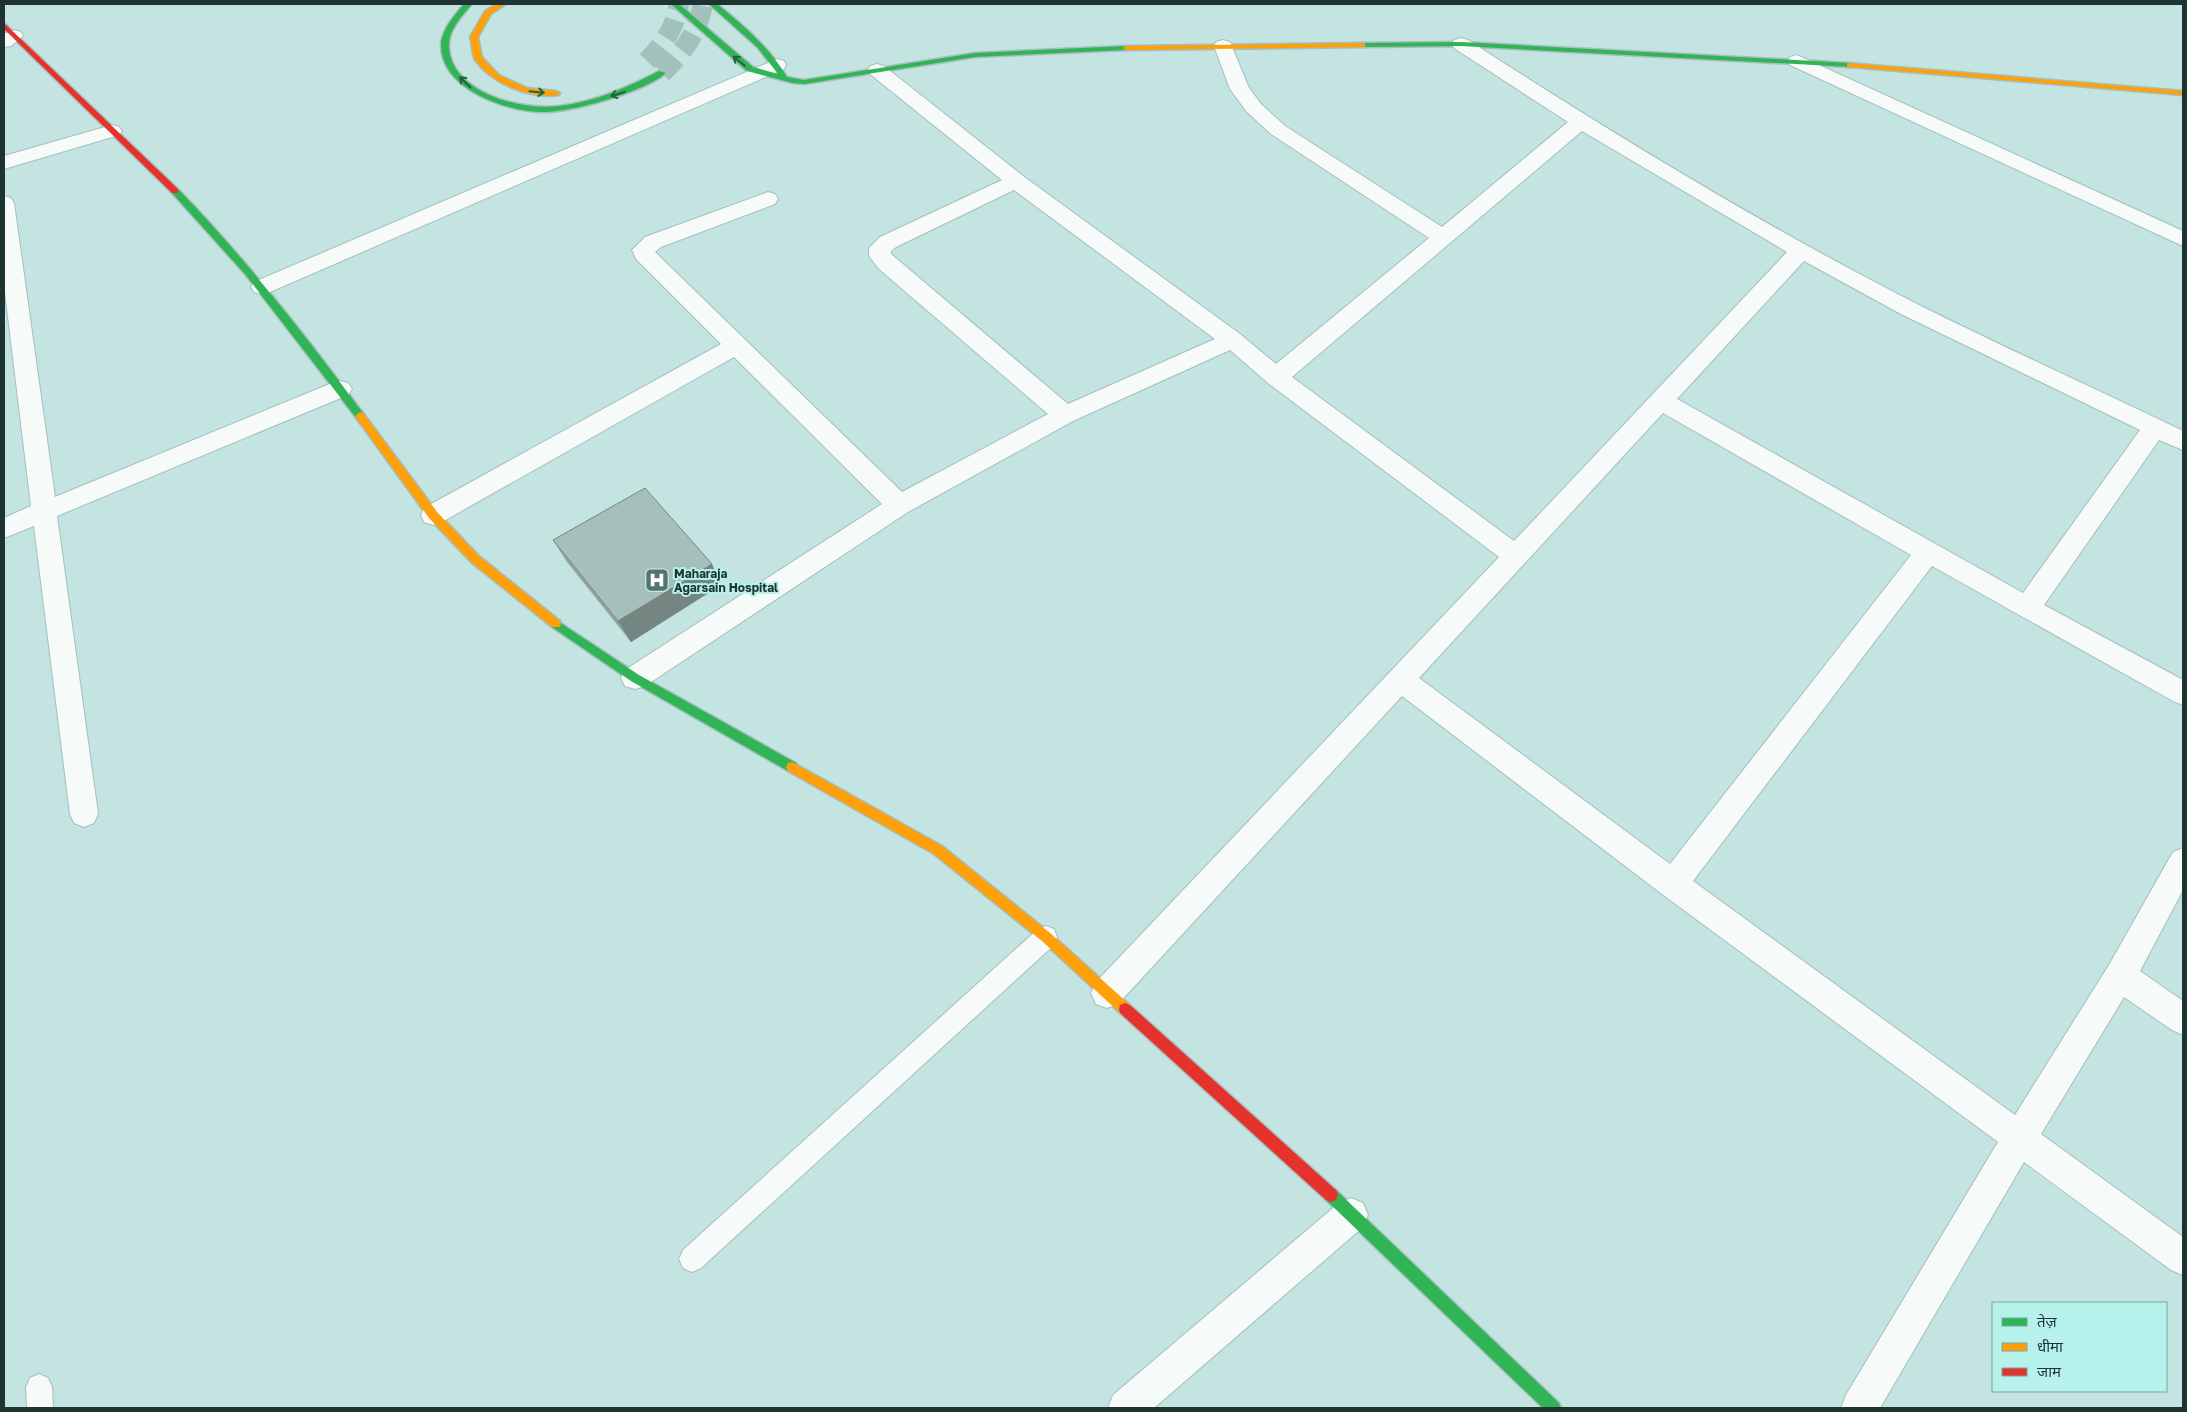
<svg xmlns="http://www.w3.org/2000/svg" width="2187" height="1412" viewBox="0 0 2187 1412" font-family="'Golos Text','Noto Sans Devanagari',sans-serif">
<rect width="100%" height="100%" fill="#c3e4e0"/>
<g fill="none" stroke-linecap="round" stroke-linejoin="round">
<!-- secondary-tunnel -->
<path stroke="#a2c1bd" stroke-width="20" stroke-dasharray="20 10" stroke-linecap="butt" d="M647,61C664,44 675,28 679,4
M662,73C683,53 698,33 703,4"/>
<!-- lane casing -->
<g stroke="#a5bfbc" stroke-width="2">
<path id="lane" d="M1046,926L1054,929L1057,937L1054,945L701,1268L692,1272L683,1268L679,1259L683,1250L1038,929Z
M39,1374L48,1378L52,1387L53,1408H27L26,1387L30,1378Z"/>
</g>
<!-- street casing -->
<g stroke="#a5bfbc" stroke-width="2">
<path id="street" d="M14,30L21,32L23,36L11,46L4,47V34Z
M1461,38L1468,40C1613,134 1762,225 1917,304C2005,348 2094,388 2183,431V450L2159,440L2044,605L2183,680V705L2173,701L1932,566L1693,881L2015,1115L2109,965L2173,852L2183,848V890L2140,971L2183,1001V1035L2172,1030L2124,997L2041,1134L2183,1237V1275L2171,1270L2024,1162L1880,1408H1841L1846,1395L1998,1142L1662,894L1402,696L1118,1004L1107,1008L1096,1004L1091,993L1096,982L1499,557L1268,383L1230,350L1073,421L908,512L645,686L635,689L625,686L621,678L625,670L882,504L734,357L442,522L433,525L424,522L421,515L424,508L721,344L636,259L632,250L645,237L768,192L775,194L778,199L775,204L661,247L655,252L902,492L1048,414L879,269L869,256V248L880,237L1002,180L870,74L868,70L870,66L877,64L884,66L1023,176L1240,334L1276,364L1429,238L1271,134L1247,112L1230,89L1214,46L1216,42L1223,40L1230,42L1249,88L1261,104L1285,126L1442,227L1568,122L1454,48L1452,44L1454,40ZM1582,131L1787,252L1514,541L1292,377ZM1014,190L1215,339L1068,404L891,254V251L896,247ZM1804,261L1901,314L2140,430L2023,593L1677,399ZM1663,413L1911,555L1670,864L1419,678Z
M1797,55L2183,231V246L1790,65L1788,61L1790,57Z
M777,59L784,61L786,65L784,69L270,292L262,294L254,292L251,287L254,282Z
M112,125L119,127L122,131L119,135L4,169V156Z
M4,196L11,198L14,203L55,497L332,383L340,381L348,383L352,389L348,395L57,516L98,814L94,823L84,827L74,823L70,814L34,526L4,538V518L31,506L4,284Z
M1351,1198L1363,1203L1368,1215L1363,1227L1154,1408H1108L1113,1395L1339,1203Z"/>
</g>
<!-- fast casing -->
<g stroke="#a5bfbc" stroke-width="3">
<path id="fast" d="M464,4H472C462,16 448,30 449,47C451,93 522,111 559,106C595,102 628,87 659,71L666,73C644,92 570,113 541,112C505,111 442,89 441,46C441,30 455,15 464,4Z
M671,4H679L753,67L778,74L758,48L709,4H717C744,26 769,47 787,77L804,80L975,53L1126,46L1130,48L1126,50L975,57L804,84L793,83L747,71Z
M1461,42L1850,63L1854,65L1850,67L1461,46L1362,47L1358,45L1362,43Z
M175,188L178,189C246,259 305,335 363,413L365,416L363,419H357L245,274L172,193V189Z
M556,620L639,675L796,763L798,767L796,771L792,772L788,771L631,681L552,627L551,624L552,621Z
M1331,1188L1336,1190L1559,1403L1561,1408H1543L1326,1200L1324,1195L1326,1190Z"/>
</g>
<!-- slow casing -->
<g stroke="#a5bfbc" stroke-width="3">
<path id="slow" d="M497,4H506L491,14L478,37L482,57L499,75L527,88L556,91L560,93L559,95C530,99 492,84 475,60C472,54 472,44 470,37L485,11Z
M1362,43H1365V47L1126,50L1122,48L1126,46Z
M1847,63L2183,91V95L1850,67H1847Z
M360,412L363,413L437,512L479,556L560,621L561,624L560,627H552L471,562L429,518L357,419L355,416Z
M792,762L942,846L1050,933L1130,1005L1131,1009L1130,1013L1125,1015L1120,1013L1042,941L934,854L788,771L786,767L788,763Z"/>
</g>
<!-- jam casing -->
<g stroke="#a5bfbc" stroke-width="3">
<path id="jam" d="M4,23L178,189V193H172L4,29Z
M1125,1003L1130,1005L1336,1190L1338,1195L1336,1200L1331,1202L1326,1200L1120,1013L1119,1009L1120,1005Z"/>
</g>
<!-- lane -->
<use href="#lane" fill="#f6fbfa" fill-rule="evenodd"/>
<!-- street -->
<use href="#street" fill="#f6fbfa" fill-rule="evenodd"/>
<!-- fast -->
<use href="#fast" fill="#30b455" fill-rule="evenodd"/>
<!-- slow -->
<use href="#slow" fill="#ff9f0a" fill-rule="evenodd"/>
<!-- jam -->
<use href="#jam" fill="#e5322d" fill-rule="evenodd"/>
</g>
<!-- wall -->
<path fill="#90a4a0" d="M553,540L721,585L631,642L567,562Z"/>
<!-- shaded-wall -->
<path fill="#758682" d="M712,564L721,585L631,642L618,621Z"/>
<!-- building -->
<path fill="#a7bfba" stroke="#758682" d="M645,488L712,564L618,621L553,540Z"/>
<!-- one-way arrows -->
<defs><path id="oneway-shaft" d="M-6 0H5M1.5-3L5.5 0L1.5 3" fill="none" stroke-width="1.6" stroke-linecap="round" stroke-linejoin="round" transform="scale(1.25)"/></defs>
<g stroke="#24613e">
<use href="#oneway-shaft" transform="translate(739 61) rotate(-141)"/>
<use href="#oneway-shaft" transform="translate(465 82) rotate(-136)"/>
<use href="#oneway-shaft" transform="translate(537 92) rotate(6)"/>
<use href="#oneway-shaft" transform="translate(618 94) rotate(162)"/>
</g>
<!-- icons -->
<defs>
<g id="hospital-square" transform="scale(1.25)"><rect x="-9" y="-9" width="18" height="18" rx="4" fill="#57726f" stroke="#b6f1eb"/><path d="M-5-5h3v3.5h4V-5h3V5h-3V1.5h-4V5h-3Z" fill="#fff"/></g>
</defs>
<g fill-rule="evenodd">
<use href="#hospital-square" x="657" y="580"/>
</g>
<g text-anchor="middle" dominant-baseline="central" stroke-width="4" stroke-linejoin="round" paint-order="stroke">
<!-- poi labels -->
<g font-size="12" font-weight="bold" fill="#1d3432" stroke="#b6f1eb" text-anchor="start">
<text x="674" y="573">Maharaja<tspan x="674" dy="14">Agarsain Hospital</tspan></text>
</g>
</g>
<!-- border -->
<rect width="2187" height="1412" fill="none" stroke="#1d3432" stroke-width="10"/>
<!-- legend -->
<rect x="1992" y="1302" width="175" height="90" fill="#b6f1eb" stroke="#79a5a1"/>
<rect x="2002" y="1318" width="25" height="8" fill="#30b455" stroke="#79a5a1"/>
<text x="2037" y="1327" font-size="15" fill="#1d3432">तेज़</text>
<rect x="2002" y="1343" width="25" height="8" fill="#ff9f0a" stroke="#79a5a1"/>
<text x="2037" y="1352" font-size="15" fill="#1d3432">धीमा</text>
<rect x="2002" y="1368" width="25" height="8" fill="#e5322d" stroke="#79a5a1"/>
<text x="2037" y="1377" font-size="15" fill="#1d3432">जाम</text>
</svg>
